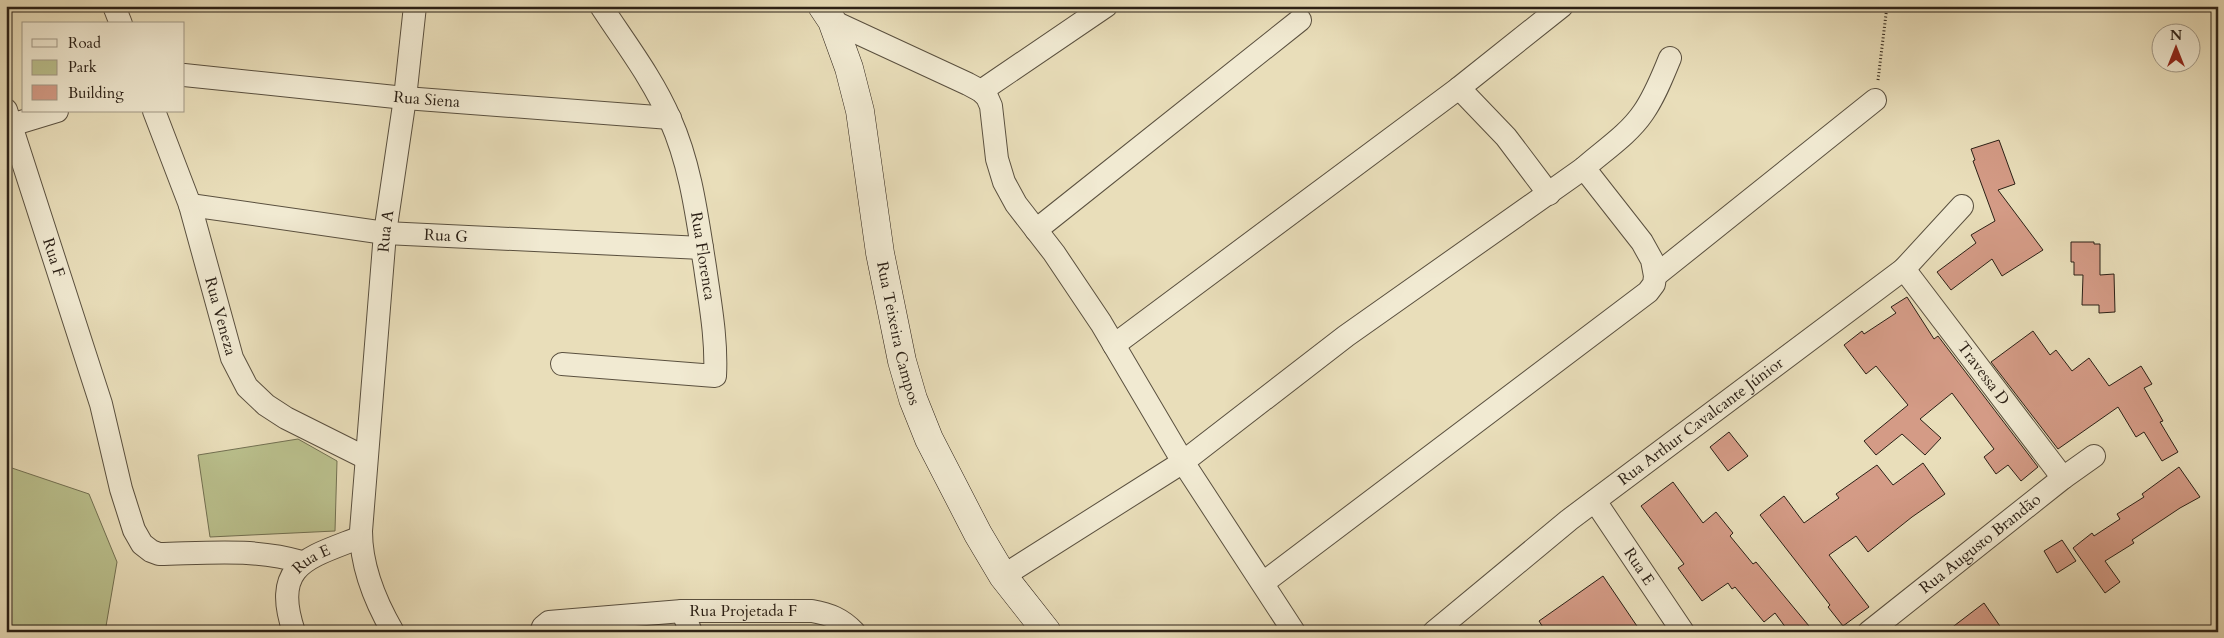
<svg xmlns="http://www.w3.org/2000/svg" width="2224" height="638" viewBox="0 0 2224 638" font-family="Cardo,serif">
<rect width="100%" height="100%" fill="#e9deba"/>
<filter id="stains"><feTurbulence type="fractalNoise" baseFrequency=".004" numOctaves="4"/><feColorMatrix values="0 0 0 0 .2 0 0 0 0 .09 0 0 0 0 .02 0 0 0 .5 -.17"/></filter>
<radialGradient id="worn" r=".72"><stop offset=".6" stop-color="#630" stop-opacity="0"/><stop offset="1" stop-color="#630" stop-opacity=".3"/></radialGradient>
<!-- green -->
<path fill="#bac08d" stroke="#727052" d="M298,439L337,461L335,531L210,537L198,455Z
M6,466L89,494L117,562L105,632H6Z"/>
<!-- building -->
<path fill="#d49b86" stroke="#2b2016" d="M1999,140L2015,184L1998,190L2043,250L2002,276L1992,259L1951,290L1937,272L1976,243L1971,235L1995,221L1973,161L1975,160L1971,149Z
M2071,242H2094V244H2100V275L2114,274L2115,312L2099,313V305H2082L2083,275H2074V262H2071Z
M1907,297L1934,339L1938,336L2038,467L2021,481L2008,465L1996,474L1984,457L1994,449L1952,393L1920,419L1941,438L1925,455L1902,434L1876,455L1864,441L1908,405L1876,366L1866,374L1844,345L1862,331L1864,334L1896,313L1891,307Z
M2033,331L2050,355L2056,350L2072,371L2089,358L2109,386L2141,366L2152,384L2144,388L2163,421L2160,422L2178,452L2162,461L2144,432L2136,437L2118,407L2058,449L1991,362Z
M1729,432L1748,456L1728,471L1710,447Z
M1923,463L1945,494L1912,517L1868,552L1856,536L1829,555L1869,607L1843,626L1828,607L1830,605L1760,515L1784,496L1804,523L1839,498L1836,494L1877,465L1893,485Z
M2179,467L2200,497L2180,508L2132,540L2134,543L2105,561L2120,582L2105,593L2073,548L2092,533L2094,536L2120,519L2117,514L2144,497L2142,494Z
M1673,482L1703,523L1716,512L1733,533L1730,536L1753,564L1756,562L1814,632H1789L1775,613L1764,622L1735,587L1732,589L1728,583L1702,601L1678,568L1684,564L1641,506Z
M2062,540L2076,561L2057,573L2044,551Z
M1603,576L1641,632H1546L1539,621Z
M1984,603L2004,632H1946Z"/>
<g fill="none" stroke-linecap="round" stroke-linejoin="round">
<!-- street casing -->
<g stroke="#5a503f" stroke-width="24">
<g id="street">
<path d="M114,6L121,24"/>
<path d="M832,21L968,84L981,91L987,97L991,106L997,159L1004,182L1016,204L1054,253L1101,323L1183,462L1294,632"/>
<path id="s1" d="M184,75L405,98L670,118"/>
<path d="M1459,88L1562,6"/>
<path d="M981,91L1106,6"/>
<path id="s2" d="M6,110L101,404L121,489L134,530L142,544L151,551L159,554C208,553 254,548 302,562"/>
<path id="s3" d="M154,111L190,205L232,358L247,387L266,405L286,418L366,458"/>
<path d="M11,125L57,111"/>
<path id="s4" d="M190,205L385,233L702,248"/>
<path d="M1036,230L1300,20"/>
<path id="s5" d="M1904,269L2063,478"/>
<path d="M1655,276L1875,100"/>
<path d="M1114,345L1459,88L1506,137L1549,194"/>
<path d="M562,364L715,376C717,339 710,303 705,267C697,217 691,166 670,119C653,79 625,43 601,6"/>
<path id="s6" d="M1595,501L1683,632"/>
<path d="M1003,576L1183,462L1346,336L1584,168C1603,151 1628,135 1643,113C1655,96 1662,77 1670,58"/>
<path d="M1263,583L1648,292L1654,284L1655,276L1652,260L1642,242L1584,168"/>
<path d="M682,611L691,632"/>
<path id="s7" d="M294,632C271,564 308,558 361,537"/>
<path id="s8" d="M393,632C375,601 361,567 361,531L385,233L405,98L415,6"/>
<path id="s9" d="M541,632L543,627L549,622L682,611H812C829,614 842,619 854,632"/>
<path id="s10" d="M1434,632L1569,520L1904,269L1962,206"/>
<path id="s11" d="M1869,632L2063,478L2094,456"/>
</g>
</g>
<!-- secondary casing -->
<g stroke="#2b2016" stroke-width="29">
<g id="secondary">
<path id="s12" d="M822,6L832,21L849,68L860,111L880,253L902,361L913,399L929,439L978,534L1003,576L1047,632"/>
</g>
</g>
<!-- path -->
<path stroke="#2b2016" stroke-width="3" stroke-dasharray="1 2.5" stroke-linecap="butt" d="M1878,80L1887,6"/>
<!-- street -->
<use href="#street" stroke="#f1ead2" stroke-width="22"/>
<!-- secondary -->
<use href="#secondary" stroke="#f1ead2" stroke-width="28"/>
</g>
<g text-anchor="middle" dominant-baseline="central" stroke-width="5" stroke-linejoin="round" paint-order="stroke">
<!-- street labels -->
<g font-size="16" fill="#2b2016" stroke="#f1ead2">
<text stroke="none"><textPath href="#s1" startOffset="244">Rua Siena</textPath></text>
<text stroke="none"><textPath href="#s8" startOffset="408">Rua A</textPath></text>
<text stroke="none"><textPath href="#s4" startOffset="258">Rua G</textPath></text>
<text transform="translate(703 256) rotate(81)">Rua Florenca</text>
<text stroke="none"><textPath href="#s2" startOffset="155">Rua F</textPath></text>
<text stroke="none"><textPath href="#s3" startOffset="216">Rua Veneza</textPath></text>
<text stroke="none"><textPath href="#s12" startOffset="338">Rua Teixeira Campos</textPath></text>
<text stroke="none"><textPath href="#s5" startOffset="131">Travessa D</textPath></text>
<text stroke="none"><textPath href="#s10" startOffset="340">Rua Arthur Cavalcante Júnior</textPath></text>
<text stroke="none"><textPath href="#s11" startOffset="142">Rua Augusto Brandão</textPath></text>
<text stroke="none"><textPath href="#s7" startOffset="84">Rua E</textPath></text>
<text stroke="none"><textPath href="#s6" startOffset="79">Rua E</textPath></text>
<text stroke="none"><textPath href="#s9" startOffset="208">Rua Projetada F</textPath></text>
</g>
</g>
<!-- margin -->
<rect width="2224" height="638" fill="none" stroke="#e9deba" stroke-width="25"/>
<rect x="8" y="8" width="2209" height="623" fill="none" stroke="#2b2016" stroke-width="2.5"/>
<rect x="12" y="12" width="2199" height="613" fill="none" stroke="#2b2016"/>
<!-- legend -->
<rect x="22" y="22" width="162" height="90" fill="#f1ead2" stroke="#a29987"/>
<rect x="32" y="39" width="25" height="8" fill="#f1ead2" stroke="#a29987"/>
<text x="68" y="48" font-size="15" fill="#2b2016">Road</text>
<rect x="32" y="60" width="25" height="15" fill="#bac08d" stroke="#a29987"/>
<text x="68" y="72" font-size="15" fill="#2b2016">Park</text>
<rect x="32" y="85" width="25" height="15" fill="#d49b86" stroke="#a29987"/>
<text x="68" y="98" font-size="15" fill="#2b2016">Building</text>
<!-- north arrow -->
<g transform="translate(2176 48)"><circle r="24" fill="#f1ead2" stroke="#a29987"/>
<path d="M0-4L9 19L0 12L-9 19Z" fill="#8f2418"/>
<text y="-8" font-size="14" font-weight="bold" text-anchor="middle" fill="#2b2016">N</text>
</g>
<rect width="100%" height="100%" filter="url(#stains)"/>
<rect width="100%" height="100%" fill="url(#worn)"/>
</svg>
